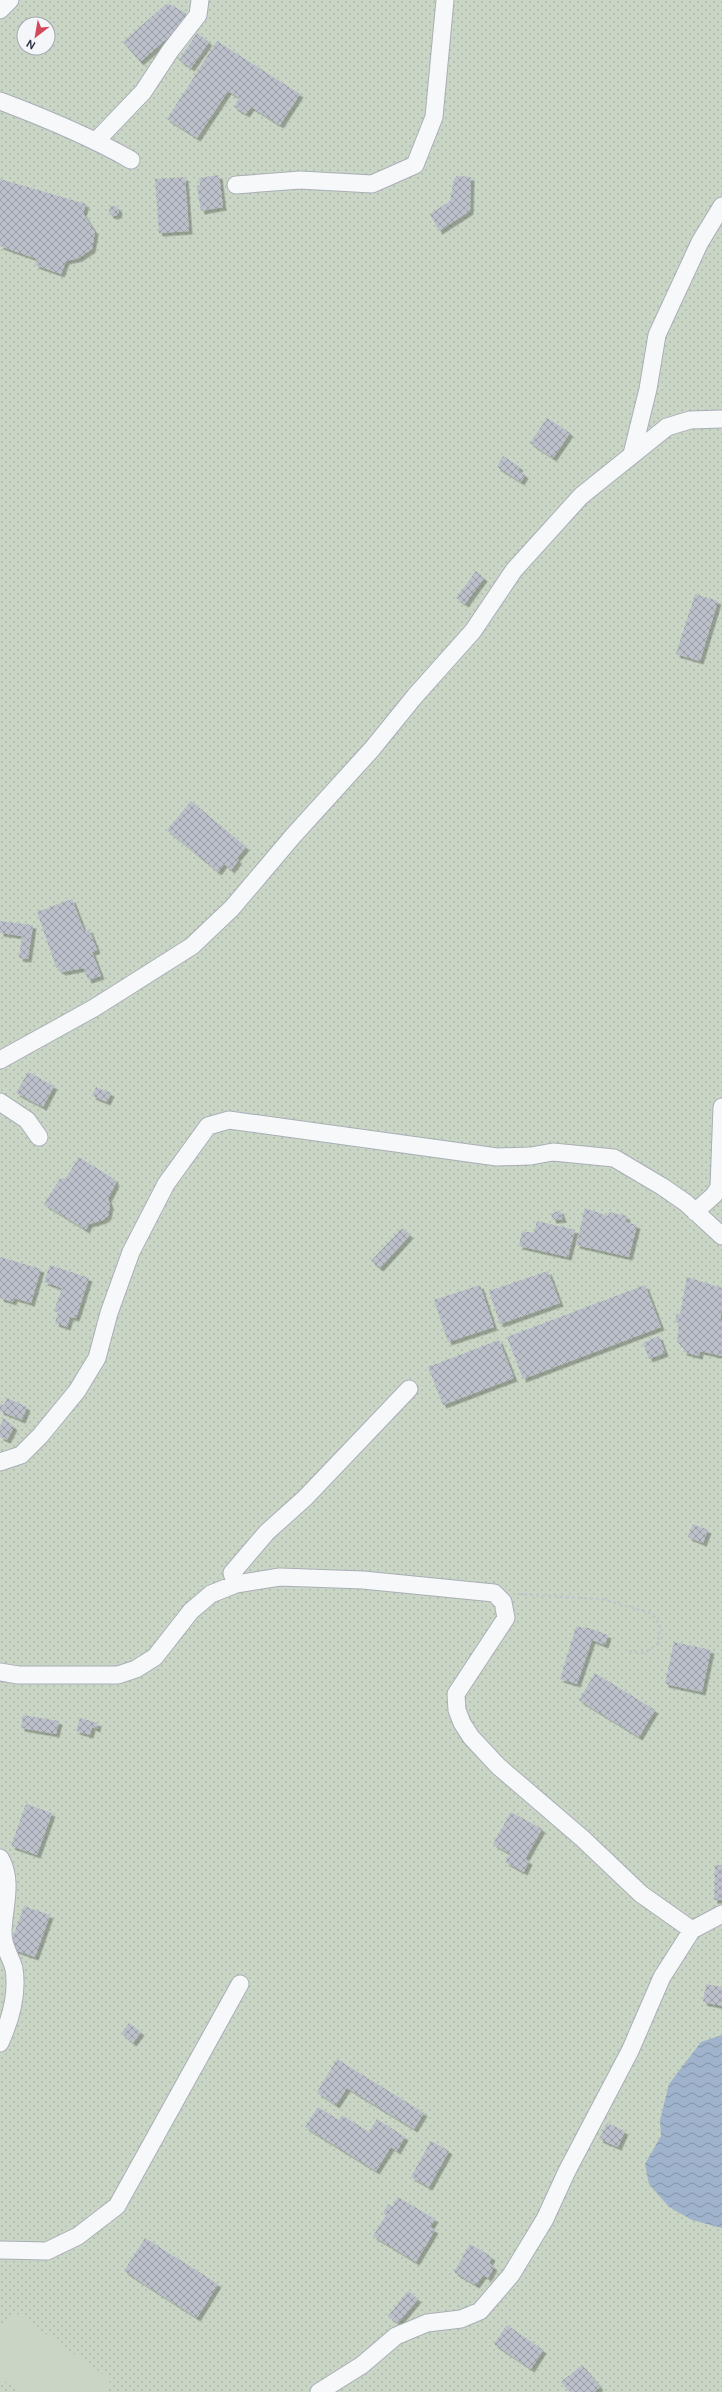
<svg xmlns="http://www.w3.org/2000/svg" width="722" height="2392" viewBox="0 0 722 2392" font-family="'DM Sans',sans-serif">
<defs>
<pattern id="park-dots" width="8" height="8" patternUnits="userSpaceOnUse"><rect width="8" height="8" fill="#c9d6c5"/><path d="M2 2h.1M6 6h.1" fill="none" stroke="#adb8ab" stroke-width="1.8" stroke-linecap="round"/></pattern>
<pattern id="water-waves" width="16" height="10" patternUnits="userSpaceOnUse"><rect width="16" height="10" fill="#9fb4cc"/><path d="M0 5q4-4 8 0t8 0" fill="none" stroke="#8293a7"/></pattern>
<pattern id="building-cross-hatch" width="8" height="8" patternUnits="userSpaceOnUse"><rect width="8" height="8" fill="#bbc0ca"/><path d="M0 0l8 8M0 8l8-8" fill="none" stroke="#989da6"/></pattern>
<filter id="shadow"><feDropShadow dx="3.5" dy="3.5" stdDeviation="0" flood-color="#0004"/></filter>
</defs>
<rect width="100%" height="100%" fill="#e4e7ec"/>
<!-- park -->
<path fill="url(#park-dots)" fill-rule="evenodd" d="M0,0H722V2392H0ZM24,24H48V48H24Z"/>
<!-- pitch -->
<path fill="#c9d6c5" d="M13,2311L111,2380L103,2392H20L0,2378V2330Z"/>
<!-- water -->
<path fill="url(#water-waves)" d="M722,2035V2228L692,2220L669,2207L649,2184L645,2164L661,2136L660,2120L669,2084L701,2042Z"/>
<!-- building -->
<path fill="url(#building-cross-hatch)" filter="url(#shadow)" d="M166,4H169L186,13L187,21L140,62L123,42Z
M197,33L209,42L191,68L179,60Z
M217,41L300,94L280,125L251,107L246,114L234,107L239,98L228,91L197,138L167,119Z
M219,175L223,207L201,211L197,186L200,185L199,178Z
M457,176L471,177L470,211L439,231L430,214L450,201L454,179Z
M185,177L189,231L159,233L155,179Z
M0,179L86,204L83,213L95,232L92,249L79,258L66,261L61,274L35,265L37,259L0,246Z
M109 211a5 5 0 1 1 10 0a5 5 0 1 1-10 0Z
M547,418L570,433L553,458L530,443Z
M503,456L520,467L518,470L525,475L521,482L497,467Z
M476,571L484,578L465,604L456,598Z
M695,594L718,601L700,661L676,654Z
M191,801L246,847L236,859L239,860L231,870L224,864L218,872L167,830Z
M72,899L84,931L89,929L97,950L92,952L101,976L88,980L84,968L62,972L56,967L37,912Z
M0,921L33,925L28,959L19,958L22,936L0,933Z
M28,1072L54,1086L43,1107L16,1093Z
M96,1087L111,1093L107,1102L92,1096Z
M79,1157L114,1179L116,1183L108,1199L110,1205L108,1216L103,1220L89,1224L86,1230L44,1204L60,1179L66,1178Z
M585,1208L608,1216L609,1212L627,1216L625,1222L637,1225L629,1257L576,1245Z
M560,1210L563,1219L553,1220L551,1214Z
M537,1221L575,1230L568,1257L519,1246L522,1231L534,1233Z
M402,1228L410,1235L380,1268L371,1261Z
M0,1257L41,1269L31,1303L14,1298L13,1302L0,1298Z
M50,1265L89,1278L76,1318L70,1317L67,1327L55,1323L58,1312L54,1311L62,1288L44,1282Z
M548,1271L560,1303L500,1324L489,1291Z
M687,1277L722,1288V1310L720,1320L722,1321V1356L700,1351L699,1356L683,1352L684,1348L677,1342L679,1323L675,1322L677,1313L680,1315Z
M480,1285L494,1327L448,1342L434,1300Z
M645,1285L661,1327L523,1379L507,1337Z
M659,1336L665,1353L649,1359L643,1343Z
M499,1340L514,1378L443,1405L428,1367Z
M7,1398L27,1407L22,1420L0,1411V1404L4,1405Z
M4,1418L14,1427L7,1440L0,1437V1426Z
M693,1524L708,1530L703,1543L688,1537Z
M576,1627L589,1628L608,1635L605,1645L592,1640L577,1684L560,1679Z
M674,1642L711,1650L702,1692L665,1684Z
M595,1673L655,1710L639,1737L579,1700Z
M23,1715L59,1721L56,1734L21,1728Z
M80,1718L98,1723L97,1729L92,1727L90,1735L76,1731Z
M26,1804L52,1813L37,1855L11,1846Z
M511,1812L542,1829L525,1859L529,1861L524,1872L505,1862L510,1854L493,1844Z
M715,1865H722V1900H714Z
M24,1906L50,1915L35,1957L9,1948Z
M706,1984L722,1987V2006L703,2002Z
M129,2023L141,2032L133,2043L121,2033Z
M337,2059L424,2113L414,2129L347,2088L336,2105L317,2092Z
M318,2107L339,2120L342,2115L369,2132L377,2119L405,2137L397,2151L391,2147L376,2171L305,2127Z
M607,2123L625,2131L618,2147L599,2139Z
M431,2141L449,2151L429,2187L411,2177Z
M398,2197L435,2219L430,2227L435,2230L416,2262L373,2236L386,2215L383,2213L388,2204L392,2207Z
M145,2238L218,2284L197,2318L124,2271Z
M470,2244L492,2257L489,2263L494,2267L488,2278L483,2275L476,2285L454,2272Z
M408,2291L418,2299L398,2323L388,2316Z
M507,2325L543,2350L531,2369L494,2344Z
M582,2365L600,2387L594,2392H570L561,2382Z"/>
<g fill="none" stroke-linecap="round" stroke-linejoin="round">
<!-- street casing -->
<g stroke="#a9aeb7" stroke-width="19">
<path id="street" d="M0,10L10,0
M0,101C45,118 89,136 131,160
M96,141L143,92L170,51L198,15L200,0
M236,185L300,180L372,184L415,165L434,117L445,0
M632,454L648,389L657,335L700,242L722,206
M0,1060L94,1008L192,946L232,908L293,836L372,749L415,696L473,631L514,570L581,496L667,427L690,420L722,419
M0,1102L27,1120L39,1137
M695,1212L714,1195L719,1187L722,1107
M0,1462L21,1455L40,1436L77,1391L97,1358L109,1313L131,1252L166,1184L208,1126L229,1120L497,1157L531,1156L553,1152L614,1158L663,1187L686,1203L722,1236
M236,1584L232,1573L267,1532L305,1498L409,1389
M0,1672L18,1675H118L136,1669L155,1657L191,1611L211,1594L236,1584L280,1577L363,1580L494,1593L503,1602L506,1618L456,1694L457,1710L462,1723L471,1737L498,1766L582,1838L641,1894L692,1930
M0,1858C14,1881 3,1909 3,1933C3,1948 11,1956 14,1969C18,1994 10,2021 0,2043
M0,2250L47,2251L78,2236L117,2206L240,1984
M319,2392L362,2365L396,2336L427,2323L461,2319L480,2311L511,2275L545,2219L567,2171L630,2051L662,1977L692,1930L722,1914"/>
</g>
<!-- path -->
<path stroke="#c2c5cb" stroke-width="2.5" stroke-dasharray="3 3" stroke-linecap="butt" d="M518,1594L601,1599L651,1613L660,1625L658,1644L644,1653L627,1651"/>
<!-- street -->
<use href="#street" stroke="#f7f8fa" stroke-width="17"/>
</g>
<!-- north arrow -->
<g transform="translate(36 36) rotate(211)"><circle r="19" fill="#f4f6f9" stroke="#a4a8b1"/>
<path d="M0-3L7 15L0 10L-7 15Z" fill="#d1495b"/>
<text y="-6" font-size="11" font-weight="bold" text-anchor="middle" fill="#2b3445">N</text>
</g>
</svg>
